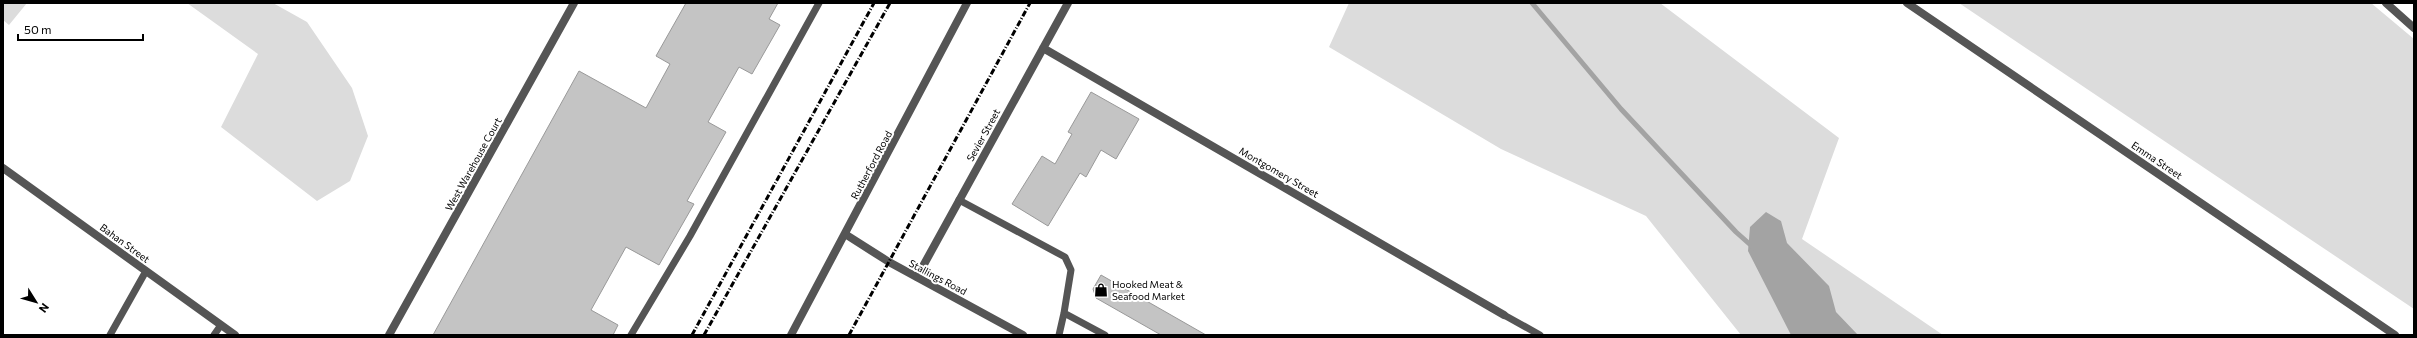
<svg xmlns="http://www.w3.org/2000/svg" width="2417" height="338" viewBox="0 0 2417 338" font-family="Commissioner,sans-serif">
<rect width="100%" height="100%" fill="#fff"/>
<!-- green -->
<path fill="#dcdcdc" d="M3,3H27L9,25L3,20Z
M187,3H273L307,22L352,88L368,136L350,181L317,201L221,127L258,54Z
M1349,3H1660L1839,138L1802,239L1943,335H1741L1646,216L1501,149L1329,47Z
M1959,3H2371L2414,39V309Z"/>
<!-- water -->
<path fill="#a3a3a3" d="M1766,212L1781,221L1787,243L1829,286L1836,312L1858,335H1791L1748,251L1750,227Z"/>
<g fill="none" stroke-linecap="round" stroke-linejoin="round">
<!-- stream -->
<path stroke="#a3a3a3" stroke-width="5" d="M1532,3L1621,109L1736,232L1754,248"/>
</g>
<!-- building -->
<path fill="#c4c4c4" stroke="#999" d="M686,3H778L769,19L780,25L752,74L739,67L708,122L726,132L687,201L694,204L659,265L626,247L591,310L618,325L613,335H433L579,71L646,108L670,64L656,56Z
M1091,92L1139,119L1116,159L1101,150L1086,177L1080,173L1048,226L1012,204L1042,156L1055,164L1072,134L1068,132Z
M1101,275L1206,335H1161L1096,298L1093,289Z"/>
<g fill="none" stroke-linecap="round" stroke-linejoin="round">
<!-- service -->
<path stroke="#555" stroke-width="7" d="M959,200L1065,257L1071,270L1064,313L1059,335
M1064,313L1105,335
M1504,315L1540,335
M110,335L146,271
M214,335L221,325
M631,335L690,236L819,3"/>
<!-- minor -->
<path stroke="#555" stroke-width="8" d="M1907,3L2395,335
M2386,3L2414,28
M1043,48L1504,315
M3,168L235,335
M917,277L1068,3
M389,335L574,3"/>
<!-- tertiary -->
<path stroke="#555" stroke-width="8" d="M845,234L889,262L1023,335
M791,335L967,3"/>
<!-- rail -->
<path stroke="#000" stroke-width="3" stroke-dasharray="6 2 1 2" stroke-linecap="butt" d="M692,335L874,3
M704,335L890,3
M849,335L1030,3"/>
</g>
<!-- icons -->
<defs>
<g id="shop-bare" transform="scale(1.08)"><path d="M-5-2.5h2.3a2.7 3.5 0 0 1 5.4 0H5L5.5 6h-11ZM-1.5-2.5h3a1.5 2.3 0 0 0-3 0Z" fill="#000" stroke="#fff" stroke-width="2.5" paint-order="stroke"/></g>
</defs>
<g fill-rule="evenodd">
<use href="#shop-bare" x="1101" y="290"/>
</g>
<g text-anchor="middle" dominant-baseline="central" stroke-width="4" stroke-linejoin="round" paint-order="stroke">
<!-- street labels -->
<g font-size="10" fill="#000" stroke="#fff">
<text transform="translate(983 135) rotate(-61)">Sevier Street</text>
<text transform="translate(2157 160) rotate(34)">Emma Street</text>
<text transform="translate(473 164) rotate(-61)">West Warehouse Court</text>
<text transform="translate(871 165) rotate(-62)">Rutherford Road</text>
<text transform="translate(1279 172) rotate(30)">Montgomery Street</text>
<text transform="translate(125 243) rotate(36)">Bahan Street</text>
<text transform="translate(938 277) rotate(28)">Stallings Road</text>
</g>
<!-- poi labels -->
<g font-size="10" fill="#000" stroke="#fff" text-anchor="start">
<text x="1112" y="284">Hooked Meat &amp;<tspan x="1112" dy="12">Seafood Market</tspan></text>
</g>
</g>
<!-- border -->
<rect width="2417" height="338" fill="none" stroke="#000000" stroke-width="8"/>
<!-- north arrow -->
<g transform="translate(36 302) rotate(127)" stroke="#ffffff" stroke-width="3" paint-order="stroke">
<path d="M0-3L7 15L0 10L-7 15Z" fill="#000000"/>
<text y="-6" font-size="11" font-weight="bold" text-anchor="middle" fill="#000000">N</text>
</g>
<!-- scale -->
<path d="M18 34v6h125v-6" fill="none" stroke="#000000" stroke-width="2"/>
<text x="24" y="34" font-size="12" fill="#000000" stroke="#ffffff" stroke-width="3" paint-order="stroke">50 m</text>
</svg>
